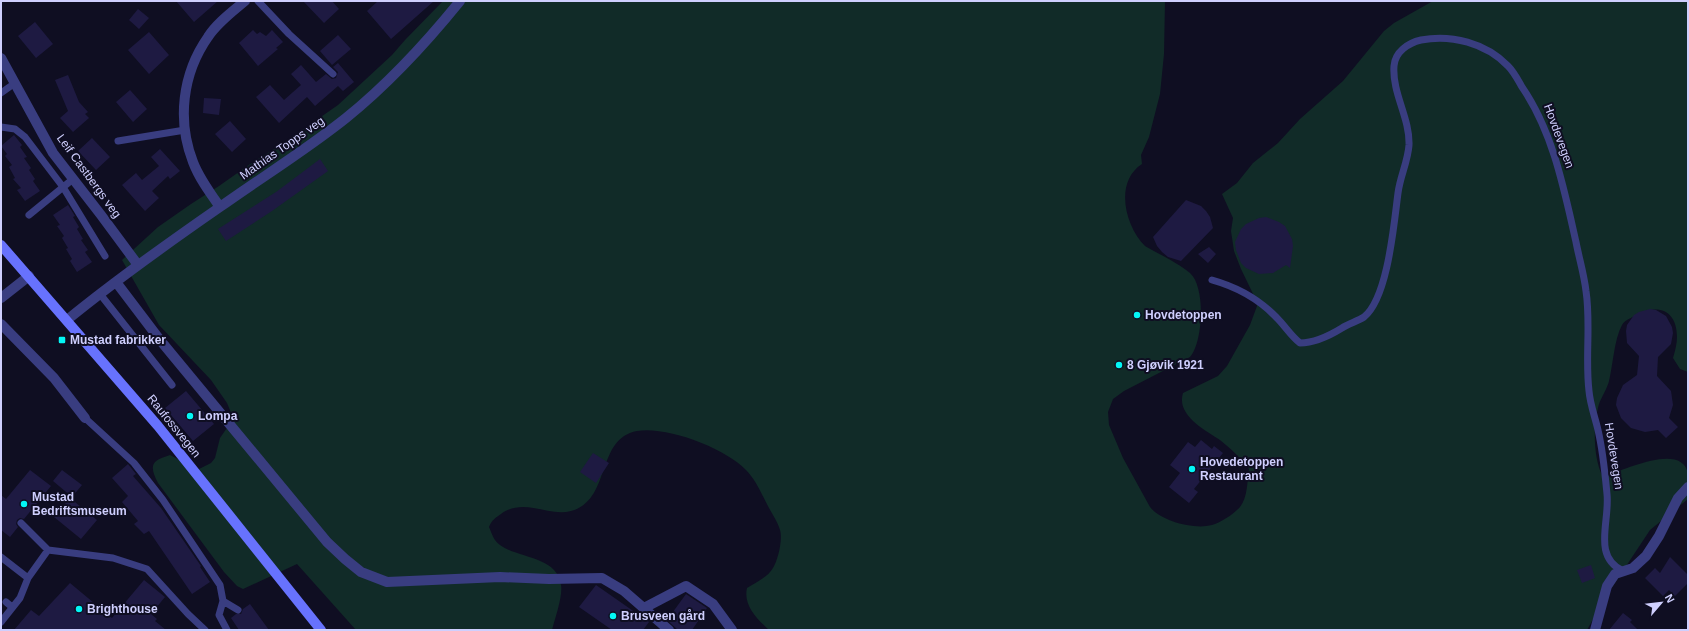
<svg xmlns="http://www.w3.org/2000/svg" width="1689" height="631" viewBox="0 0 1689 631" font-family="Arial,sans-serif">
<rect width="100%" height="100%" fill="#0f0e22"/>
<!-- green -->
<path fill="#112b28" d="M443,1H1165L1164,54L1160,94L1149,137L1141,155L1142,164C1114,182 1125,226 1145,246C1159,254 1178,263 1190,273C1206,287 1203,343 1190,357L1124,391L1113,399L1108,412L1109,425L1123,458L1150,507C1161,521 1194,530 1212,525C1220,523 1234,514 1240,507C1248,497 1247,481 1249,469C1242,459 1230,448 1220,440C1205,430 1176,415 1183,393L1218,376L1227,366L1250,325L1257,306L1256,300L1241,269L1234,251L1231,231L1233,218L1222,194L1237,183L1253,163L1278,143L1300,119L1343,81L1384,31L1394,23L1433,1H1688V372L1680,369L1673,358C1675,351 1677,344 1677,337C1677,313 1661,303 1639,314C1634,317 1625,319 1622,325C1614,340 1613,365 1609,381C1607,389 1602,396 1599,404C1593,424 1593,456 1602,475H1608C1626,469 1683,442 1688,474C1689,482 1688,491 1688,499L1650,530L1603,601L1587,630H769C757,619 743,605 747,588C756,582 768,577 773,568C778,560 783,539 780,530C778,523 773,515 769,508C762,495 756,480 746,470C725,448 667,426 637,431C595,439 612,500 571,511C548,517 524,497 501,514C495,518 492,520 489,527C492,534 494,541 500,545C519,559 557,556 561,585C563,596 555,618 552,630H356L297,564L243,589L237,586L224,572L158,483C149,465 151,461 170,455L193,467L199,469L211,463L215,458L220,438L231,422L232,415L227,403L211,380L159,325L122,260L158,227L191,204L219,186L253,162L282,144L338,105L392,55L405,40Z"/>
<!-- building -->
<path fill="#1e1a42" d="M176,1H218L194,22Z
M303,1H332L339,9L324,23Z
M378,1H434L391,39L367,11Z
M138,9L149,18L139,29L129,20Z
M35,22L53,44L36,58L18,36Z
M253,30L257,34L260,32L266,36L272,30L283,42L276,48L278,49L258,66L239,43Z
M149,32L169,55L149,74L128,50Z
M338,35L351,49L332,65L320,51Z
M338,63L354,82L343,91L338,86L315,106L307,97L279,123L256,97L270,85L284,100L301,85L291,74L301,65L316,82L326,74L332,79L336,78L338,72L333,67Z
M68,75L79,102L88,112L85,114L89,118L73,132L60,118L68,111L55,80Z
M130,90L147,109L133,122L116,102Z
M204,98L221,99L219,115L203,113Z
M230,121L246,139L232,152L215,134Z
M14,135L22,145L20,147L27,157L24,158L31,168L29,170L35,179L33,181L40,191L25,201L17,190L21,188L13,179L15,178L9,167L12,165L5,156L7,154L1,146Z
M92,138L110,157L96,170L78,151Z
M160,149L180,171L170,179L168,176L152,191L159,198L145,211L122,185L136,173L142,180L159,166L151,157Z
M320,159L328,171L272,211L226,241L218,229L276,192Z
M1186,200L1201,206L1206,211L1210,217L1213,228L1181,261L1168,257L1162,252L1157,246L1153,237Z
M68,205L75,216L73,217L79,227L77,229L83,239L81,240L88,250L85,252L92,262L77,272L70,261L72,259L66,249L68,248L62,238L64,236L57,226L60,225L53,215Z
M1266,217L1279,222L1285,226L1292,239L1293,246L1290,268L1286,265L1273,273L1259,274L1246,268L1241,263L1236,250L1235,242L1241,229L1246,224L1259,218Z
M1209,247L1216,254L1208,263L1198,254Z
M1650,309L1656,310L1666,316L1672,327L1673,333L1671,344L1658,357L1657,376L1671,391L1673,405L1669,418L1678,427L1666,438L1658,430L1645,432L1631,428L1621,418L1616,405L1617,398L1623,385L1637,375L1639,356L1627,343L1626,331L1627,325L1634,315L1639,312Z
M186,391L214,424L193,441L165,408Z
M1201,440L1212,449L1214,446L1223,453L1194,489L1198,492L1189,503L1169,487L1180,473L1170,465L1188,442L1195,447Z
M593,453L609,463L596,483L580,472Z
M128,464L136,474L133,476L161,508L201,566L200,567L210,582L192,594L149,531L144,534L134,524L138,521L122,502L128,496L112,478Z
M30,470L51,486L24,519L20,518L17,520L16,524L18,527L10,537L1,530V495L6,499Z
M62,470L82,485L72,497L53,481Z
M70,498L97,520L81,539L54,517Z
M1670,557L1688,575V583L1675,596L1669,590L1663,596L1645,578L1655,568L1660,573Z
M1591,565L1595,578L1582,583L1577,570Z
M144,580L165,597L151,614L157,619L155,621L166,630H14L31,610L39,616L70,583L112,618Z
M596,585L649,622L643,630H612L579,607Z
M686,594L707,608L692,630H678L667,620Z
M250,604L269,630H239L231,618L236,614H241L243,609Z
M1623,613L1632,620L1630,622L1638,630H1609Z"/>
<g fill="none" stroke-linecap="round" stroke-linejoin="round">
<!-- service -->
<path stroke="#393d80" stroke-width="7" d="M258,1L289,34L333,74
M1,93L15,83
M1,127L15,129L25,137L63,187L105,256
M118,141L185,130
M29,215L73,179
M1212,280C1237,287 1259,299 1277,318C1285,326 1291,336 1300,343C1315,343 1329,336 1342,328C1348,324 1358,321 1364,317C1388,298 1394,223 1398,193C1400,177 1408,161 1409,145C1410,118 1392,93 1394,66C1395,52 1408,43 1421,40C1451,34 1486,43 1508,66C1514,72 1518,80 1522,87C1553,132 1564,189 1576,242C1579,258 1584,274 1586,291C1591,324 1585,358 1589,391C1590,404 1595,417 1598,430C1603,451 1605,473 1607,494C1610,522 1592,556 1623,571
M100,294L172,385
M85,418L134,463L163,500L220,585L223,601L219,615L227,630
M21,523L48,550
M1,557L28,578
M223,601L238,610
M6,602L12,607
M1,622L20,598L28,578L48,550L113,558L147,569L188,614L205,630"/>
<!-- minor -->
<path stroke="#393d80" stroke-width="10" d="M1,58L53,153L101,215L138,265
M220,207C210,193 199,178 193,162C177,121 182,74 208,37C217,23 232,12 245,1
M116,282L160,340L327,542L345,559L361,572L387,582L500,577L549,579L602,578L624,591L669,630
M1,298L29,276
M67,320C116,280 168,243 220,207C262,177 306,150 346,118C388,84 426,43 460,1
M1,324L54,378L85,418
M644,608L686,586L713,604L732,630
M1595,630L1607,586L1615,574L1633,568L1646,556L1659,536L1678,498L1688,487"/>
<!-- secondary -->
<path stroke="#6772fd" stroke-width="10" d="M1,245L158,426L321,630"/>
</g>
<!-- markers -->
<g fill="#03f6f6" stroke="#0f0e22" stroke-width="1.5">
<circle cx="1137" cy="315" r="4"/>
<rect x="58" y="336" width="8" height="8" rx="2"/>
<circle cx="1119" cy="365" r="4"/>
<circle cx="190" cy="416" r="4"/>
<circle cx="1192" cy="469" r="4"/>
<circle cx="24" cy="504" r="4"/>
<circle cx="79" cy="609" r="4"/>
<circle cx="613" cy="616" r="4"/>
</g>
<g text-anchor="middle" dominant-baseline="central" stroke-width="4" stroke-linejoin="round" paint-order="stroke">
<!-- street labels -->
<g font-size="12" fill="#cfcffe" stroke="#0f0e22">
<text transform="translate(1559 136) rotate(70)">Hovdevegen</text>
<text transform="translate(282 148) rotate(-35)">Mathias Topps veg</text>
<text transform="translate(89 176) rotate(54)">Leif Castbergs veg</text>
<text transform="translate(174 426) rotate(51)">Raufossvegen</text>
<text transform="translate(1614 456) rotate(81)">Hovdevegen</text>
</g>
<!-- poi labels -->
<g font-size="12" font-weight="bold" fill="#cfcffe" stroke="#0f0e22" text-anchor="start">
<text x="1145" y="315">Hovdetoppen</text>
<text x="70" y="340">Mustad fabrikker</text>
<text x="1127" y="365">8 Gjøvik 1921</text>
<text x="198" y="416">Lompa</text>
<text x="1200" y="462">Hovedetoppen<tspan x="1200" dy="14">Restaurant</tspan></text>
<text x="32" y="497">Mustad<tspan x="32" dy="14">Bedriftsmuseum</tspan></text>
<text x="87" y="609">Brighthouse</text>
<text x="621" y="616">Brusveen gård</text>
</g>
</g>
<!-- border -->
<rect width="1689" height="631" fill="none" stroke="#cfcffe" stroke-width="4"/>
<!-- north arrow -->
<g transform="translate(1661 603) rotate(62)" stroke="#0f0e22" stroke-width="3" paint-order="stroke">
<path d="M0-3L7 15L0 10L-7 15Z" fill="#cfcffe"/>
<text y="-6" font-size="11" font-weight="bold" text-anchor="middle" fill="#cfcffe">N</text>
</g>
</svg>
